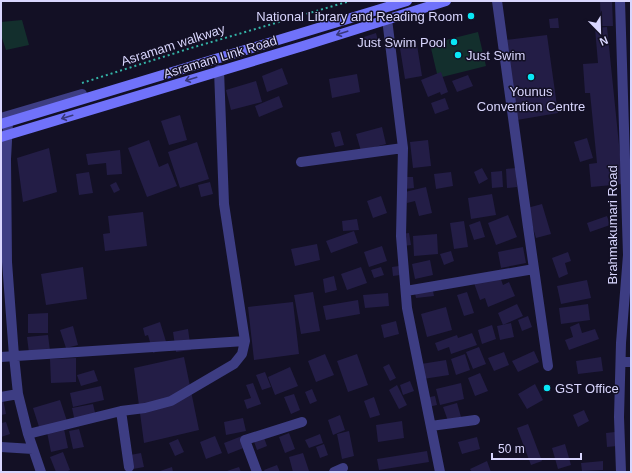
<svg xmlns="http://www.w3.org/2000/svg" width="632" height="473" viewBox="0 0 632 473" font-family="Helvetica,sans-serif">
<rect width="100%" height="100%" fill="#131025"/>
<!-- green -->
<path fill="#132f2d" d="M22,20L29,45L6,50L1,35V22Z
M478,32L486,66L438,78L430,44Z"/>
<!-- building -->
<path fill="#231d46" d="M600,1H612L613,26H601Z
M558,18L559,28H550L549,19Z
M607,27L623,184L591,187L589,164L597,163L590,93H585L583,64L598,63L595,28Z
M376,33L379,45L367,49L364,37Z
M547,35L558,113L517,120L505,40Z
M416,39L422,76L405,79L399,42Z
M282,68L288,84L267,92L262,76Z
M441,72L448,92L441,95L440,92L428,97L421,80Z
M357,74L360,92L332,98L329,79Z
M468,75L473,86L457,92L452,81Z
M256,81L262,102L231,110L226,90Z
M279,96L283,107L259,117L255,106Z
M445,98L449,109L435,114L431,103Z
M180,115L187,140L169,145L161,121Z
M382,127L386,144L361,151L356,134Z
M340,131L344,145L335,147L331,133Z
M587,138L593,158L580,162L574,142Z
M149,140L159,167L168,163L177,186L147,197L128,148Z
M428,140L431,166L413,168L410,142Z
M197,142L209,179L180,188L168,152Z
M49,148L57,192L23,202L17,158Z
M120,150L122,174L107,175L106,163L88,165L86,154Z
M482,168L488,179L479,184L474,172Z
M516,168L517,187L507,188L506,169Z
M502,171L503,187L492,188L491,172Z
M89,172L93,193L79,195L76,174Z
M451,172L453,186L436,189L434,174Z
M404,177H413L414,188L405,189Z
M116,182L120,190L114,193L110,185Z
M210,182L213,194L201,197L198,185Z
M426,187L432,213L419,216L415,201L407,203L405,192Z
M492,194L496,215L471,219L468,198Z
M381,196L387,213L373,218L367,201Z
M542,204L551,234L536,238L527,208Z
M143,212L147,246L105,251L103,234L110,233L108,216Z
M610,214H618L617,221H610Z
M508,215L517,237L496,245L488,223Z
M607,216L610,225L590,232L587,223Z
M357,219L359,230L343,231L342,221Z
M464,221L468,247L454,249L450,223Z
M480,221L485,237L474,240L469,225Z
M354,231L358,243L331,253L326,241Z
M409,233L411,245L403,246L401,234Z
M437,234L438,254L414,256L413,236Z
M317,244L320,260L295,266L291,249Z
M382,246L387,261L369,267L364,252Z
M523,247L526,263L501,268L498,252Z
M451,251L454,261L444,265L440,254Z
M568,252L571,261L565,263L568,274L559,278L552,258Z
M430,260L433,275L415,279L412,264Z
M399,266L400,275L393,276L392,267Z
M83,267L87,299L46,305L41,274Z
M361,267L367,283L347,290L341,274Z
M381,267L384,275L374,278L371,270Z
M499,274L503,285L509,282L515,296L488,307L485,298L480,300L474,283Z
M334,276L337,290L325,293L323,279Z
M587,280L591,298L561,304L557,286Z
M432,286L434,296L416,298L414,288Z
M313,292L320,331L301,334L294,295Z
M467,292L474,313L464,316L457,295Z
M388,293L389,306L365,308L363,295Z
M358,300L360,314L326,320L323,306Z
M293,302L299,354L254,360L248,307Z
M517,304L523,316L503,325L498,313Z
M588,304L590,320L561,324L559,308Z
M446,307L452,330L427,337L421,314Z
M48,313V333H28V314Z
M528,316L532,327L522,331L518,320Z
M396,321L399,334L384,338L381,325Z
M160,322L168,348L153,353L148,335L145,336L143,328Z
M511,323L514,337L500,340L497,326Z
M579,323L582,333L595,329L599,339L569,350L565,340L573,337L570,327Z
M492,325L496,339L482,344L478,330Z
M73,326L78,345L66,348L60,330Z
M188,329L191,350L176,352L173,332Z
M472,333L477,345L451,354L449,347L438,351L435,343L457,335L458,338Z
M48,335L50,351L29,353L27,337Z
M479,347L486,364L473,369L466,352Z
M534,351L539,362L518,372L512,361Z
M504,352L509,365L494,371L488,358Z
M325,354L334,375L316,382L308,361Z
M357,354L368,385L348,392L337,361Z
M465,354L470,370L456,375L451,359Z
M184,357L199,430L144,443L134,368Z
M601,357L603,371L578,374L576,361Z
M76,358V382L51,383L50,359Z
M446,360L449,375L423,379L421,364Z
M389,364L396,378L390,381L383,367Z
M290,367L298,386L275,395L268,377Z
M94,370L98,381L81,386L77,375Z
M265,372L271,387L262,390L256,375Z
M480,373L488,391L475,396L468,378Z
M410,381L414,391L403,395L400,385Z
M253,383L261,404L247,409L244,400L251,398L246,385Z
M461,383L464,399L440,405L436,389Z
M535,384L543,400L527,409L518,394Z
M397,385L407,405L399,409L389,390Z
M101,386L104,400L73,407L70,393Z
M312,389L317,401L310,404L305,392Z
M294,394L300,410L291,414L284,397Z
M435,396L437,405L428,407L425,398Z
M374,397L380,415L370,418L364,401Z
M3,399L6,414L1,415V400Z
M60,400L67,421L40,430L33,408Z
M457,403L461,417L448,421L443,407Z
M93,404L96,417L75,422L72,408Z
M584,410L589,421L578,427L573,415Z
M340,415L345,430L333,435L328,420Z
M243,418L246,431L226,435L224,422Z
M402,421L404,438L378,442L376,425Z
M6,422L10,434L1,437V423Z
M528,424L542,461L531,465L517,428Z
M64,429L68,448L51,452L47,432Z
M79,429L84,447L73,449L69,431Z
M349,431L354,456L342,459L337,434Z
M262,432L267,446L257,450L252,436Z
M615,432L617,446L607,447L606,433Z
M289,433L295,449L285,453L279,437Z
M320,434L323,443L309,448L305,440Z
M215,436L222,453L206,459L200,442Z
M242,436L246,447L228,454L224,443Z
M477,437L480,449L462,454L458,442Z
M178,439L184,452L175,456L169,443Z
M324,444L328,455L320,458L316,447Z
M565,444L571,465L558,469L552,448Z
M427,451L429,462L379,470L377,459Z
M63,452L70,470L66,472H56L50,457Z
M141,453L144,467L133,469L130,455Z
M303,453L309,471L293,472L289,457Z
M487,461L491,472H472L470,469Z
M603,461V470L582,471L581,463Z
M277,465L280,472H265L264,470Z
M172,467L173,472H157Z
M239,467L241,472H224Z"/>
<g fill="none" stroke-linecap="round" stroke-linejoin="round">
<!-- path -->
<path stroke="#34b3a7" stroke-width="2" stroke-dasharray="2 3" stroke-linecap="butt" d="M82,83L191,48L350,1"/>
<!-- street -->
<path stroke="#3d3d83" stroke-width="10" d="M497,1L528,227L548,366
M620,1L628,255L621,343L619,417L621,472
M387,19L403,148L401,236L407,308L440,472
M1,118L82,94
M8,122L6,159L7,262L14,356L18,394L28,434L41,472
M301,162L403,148
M406,291L534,269
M1,357L245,341
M621,362H631
M1,397L18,394
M121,411L129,467
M431,426L475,420
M28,434L121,411L145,408L171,401L234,364L242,354L245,341L224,204L219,70
M1,447L33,449
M257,472L245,440L302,422
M334,472L343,468"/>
<!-- secondary -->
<path stroke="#7072fa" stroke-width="10" d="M1,124L407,1
M1,137L303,46L446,1"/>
</g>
<!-- one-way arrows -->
<defs><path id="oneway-shaft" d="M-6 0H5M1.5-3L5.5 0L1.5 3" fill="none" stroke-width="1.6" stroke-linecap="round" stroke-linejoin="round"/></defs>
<g stroke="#38377a">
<use href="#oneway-shaft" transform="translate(342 33) rotate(162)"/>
<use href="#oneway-shaft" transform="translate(191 79) rotate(163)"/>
<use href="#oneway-shaft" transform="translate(67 117) rotate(163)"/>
</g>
<!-- markers -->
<g fill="#09e7f6" stroke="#131025" stroke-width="1.5">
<circle cx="471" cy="16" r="4"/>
<circle cx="454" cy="42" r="4"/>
<circle cx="458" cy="55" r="4"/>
<circle cx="531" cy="77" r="4"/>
<circle cx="547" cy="388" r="4"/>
</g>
<g text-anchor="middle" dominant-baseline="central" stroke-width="3" stroke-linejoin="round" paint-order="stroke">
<!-- poi labels -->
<g font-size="13" fill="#d9d6fe" stroke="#131025" text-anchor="end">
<text x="463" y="16">National Library and Reading Room</text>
<text x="446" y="42">Just Swim Pool</text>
<text x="466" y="55" text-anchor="start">Just Swim</text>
<text x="531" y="91" text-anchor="middle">Younus<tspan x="531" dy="15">Convention Centre</tspan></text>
<text x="555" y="388" text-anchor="start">GST Office</text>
</g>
<!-- street labels -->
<g font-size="13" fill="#d9d6fe" stroke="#131025">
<text transform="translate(173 45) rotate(-18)">Asramam walkway</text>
<text transform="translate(220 57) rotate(-17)">Asramam Link Road</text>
<text transform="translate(612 225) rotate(-90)">Brahmakumari Road</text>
</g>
</g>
<!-- border -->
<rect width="632" height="473" fill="none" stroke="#d9d6fe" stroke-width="4"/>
<!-- north arrow -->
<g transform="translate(600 32) rotate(157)" stroke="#131025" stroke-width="3" paint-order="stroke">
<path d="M0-3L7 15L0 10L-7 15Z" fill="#d9d6fe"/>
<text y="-6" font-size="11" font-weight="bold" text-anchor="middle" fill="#d9d6fe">N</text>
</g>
<!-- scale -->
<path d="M492 453v6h89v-6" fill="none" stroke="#d9d6fe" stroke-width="2"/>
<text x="498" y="453" font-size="12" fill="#d9d6fe" stroke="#131025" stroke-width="3" paint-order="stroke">50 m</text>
</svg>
